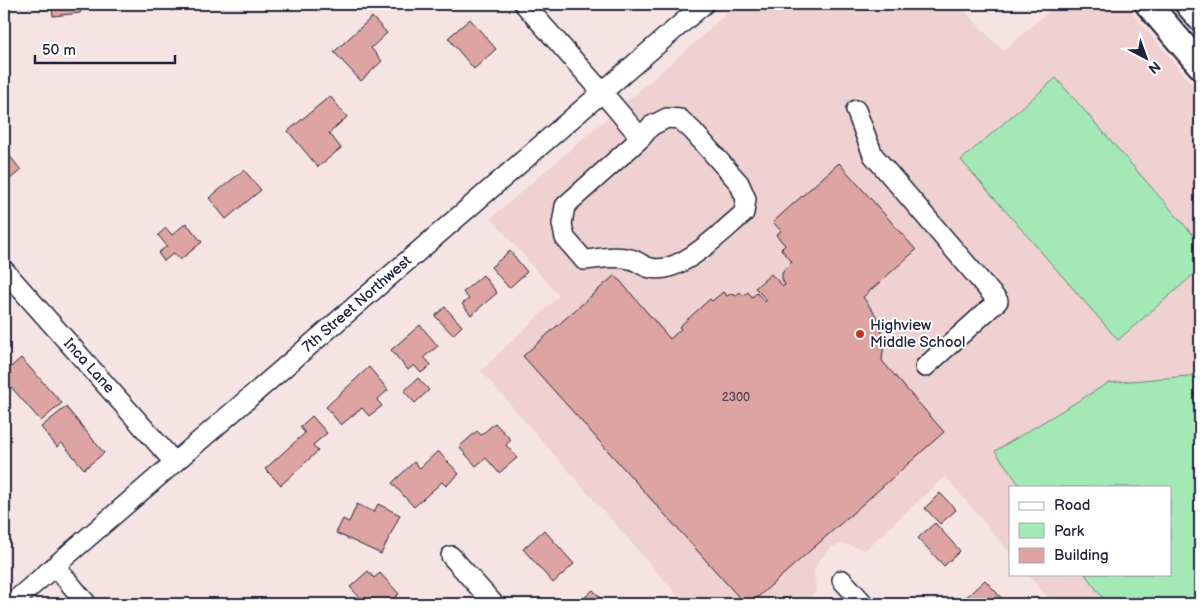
<svg xmlns="http://www.w3.org/2000/svg" width="1204" height="608" viewBox="0 0 1204 608" font-family="'Balsamiq Sans',sans-serif">
<rect width="100%" height="100%" fill="#f5e4e3"/>
<filter id="ink" filterUnits="userSpaceOnUse"><feTurbulence type="fractalNoise" baseFrequency=".02" numOctaves="2"/><feDisplacementMap in="SourceGraphic" scale="10" xChannelSelector="R" yChannelSelector="G"/><feConvolveMatrix kernelMatrix="1 2 1 2 8 2 1 2 1" color-interpolation-filters="sRGB"/></filter>
<g filter="url(#ink)">
<!-- built -->
<path fill="#eed1d0" d="M737,4H958L1003,51L1058,4H1125L1200,94V604H1053L1028,574H1170V487H1010V553L945,476L865,550L845,544L833,546L819,560L814,571L816,591L801,604H685L481,371L559,296L491,218L698,40Z"/>
<!-- green -->
<path fill="#a4e9b5" stroke="#638678" d="M1056,78L1200,243V269L1118,340L961,160Z
M1200,375V604H1107L1085,574H1170V487H1021L995,451L1108,383Z"/>
<!-- building -->
<path fill="#dea4a2" stroke="#22223b" d="M34,4H85L80,13L53,16L52,8L42,9Z
M165,4H180L172,11Z
M372,17L387,33L371,48L382,61L361,81L334,52Z
M470,19L496,49L474,69L448,38Z
M330,96L347,117L329,133L341,148L318,167L288,131Z
M4,149L21,170L4,184Z
M839,163L916,250L863,297L879,320L884,342L882,361L944,432L750,604H745L523,356L615,275L670,339L681,329L679,327L710,299L712,301L723,292L727,296L732,293L735,296L740,292L743,296L748,292L752,297L757,293L765,302L767,300L755,288L771,274L783,286L785,285L782,279V274L784,270L792,262L781,249L785,245L776,235L781,231L773,222Z
M244,170L261,190L226,219L209,198Z
M186,223L202,242L180,260L174,253L164,261L158,253L167,246L158,235L166,228L172,235Z
M510,251L527,272L509,288L491,267Z
M483,275L497,293L471,315L462,304L469,299L463,292Z
M445,307L462,326L453,335L435,316Z
M420,325L438,346L424,357L431,365L421,373L414,365L408,370L391,350Z
M21,358L62,403L41,421L4,379V373Z
M369,367L388,390L377,400L382,406L369,416L362,408L341,425L326,407Z
M418,378L429,390L415,403L404,391Z
M66,407L104,453L84,469L62,443L57,447L41,427Z
M312,416L327,433L313,445L318,451L281,485L265,469L305,433L300,427Z
M495,423L511,440L506,445L517,458L499,473L486,458L476,466L459,447L477,431L481,435Z
M438,451L459,474L446,486L442,482L414,507L392,483L414,462L420,468Z
M940,493L956,510L940,524L925,508Z
M357,504L374,512L378,504L400,515L381,554L336,533L343,519L349,522Z
M935,523L960,551L944,566L918,538Z
M544,530L574,564L553,583L523,549Z
M368,571L374,578L380,573L399,594L393,599L398,604H366L350,587Z
M985,580L1007,604H965L962,601Z
M593,590L606,604H577Z"/>
<g fill="none" stroke-linecap="round" stroke-linejoin="round">
<!-- minor casing -->
<g stroke="#22223b" stroke-width="22">
<path id="minor" d="M524,4L602,92L641,138L565,206L562,224L565,238L584,260C598,259 615,255 630,259C637,260 643,267 651,268C681,275 722,231 744,213L746,199L739,183L693,131L680,119L667,118L651,126L641,138
M856,110L873,155L998,301L925,367
M4,270L174,462
M451,556L494,604
M55,566L87,604
M842,580L864,604
M11,604L704,4"/>
</g>
<!-- major casing -->
<g stroke="#22223b" stroke-width="29">
<path id="major" d="M1148,4L1200,65
M1188,4L1200,18"/>
</g>
<!-- minor -->
<use href="#minor" stroke="#fff" stroke-width="19"/>
<!-- major -->
<use href="#major" stroke="#fff" stroke-width="25"/>
</g>
</g>
<!-- markers -->
<circle fill="#c8321e" stroke="#fff" stroke-width="2" cx="860" cy="334" r="5"/>
<g text-anchor="middle" dominant-baseline="central" stroke-width="4" stroke-linejoin="round" paint-order="stroke">
<!-- number labels -->
<g font-size="12" fill="#514255">
<text x="736" y="397">2300</text>
</g>
<!-- street labels -->
<g font-size="15" fill="#22223b" stroke="#fff">
<text transform="translate(357 304) rotate(-41)">7th Street Northwest</text>
<text transform="translate(89 366) rotate(48)">Inca Lane</text>
</g>
<!-- poi labels -->
<g font-size="15" fill="#22223b" stroke="#fff" text-anchor="start">
<text x="870" y="325">Highview<tspan x="870" dy="17">Middle School</tspan></text>
</g>
</g>
<!-- margin -->
<rect width="1204" height="608" fill="none" stroke="#fff" stroke-width="20"/>
<rect x="10" y="10" width="1184" height="588" fill="none" stroke="#22223b" stroke-width="2" filter="url(#ink)"/>
<!-- legend -->
<rect x="1009" y="486" width="162" height="90" fill="#ffffff" stroke="#a7a7b1"/>
<rect x="1019" y="502" width="25" height="8" fill="#ffffff" stroke="#a7a7b1"/>
<text x="1054" y="510" font-size="15" fill="#22223b">Road</text>
<rect x="1019" y="523" width="25" height="15" fill="#a4e9b5" stroke="#a7a7b1"/>
<text x="1054" y="536" font-size="15" fill="#22223b">Park</text>
<rect x="1019" y="548" width="25" height="15" fill="#dea4a2" stroke="#a7a7b1"/>
<text x="1054" y="560" font-size="15" fill="#22223b">Building</text>
<!-- north arrow -->
<g transform="translate(1146 58) rotate(139)" stroke="#ffffff" stroke-width="4" paint-order="stroke">
<path d="M0-4L9 19L0 12L-9 19Z" fill="#22223b"/>
<text y="-8" font-size="14" font-weight="bold" text-anchor="middle" fill="#22223b">N</text>
</g>
<!-- scale -->
<path d="M35 55v8h140v-8" fill="none" stroke="#22223b" stroke-width="2.5"/>
<text x="42" y="55" font-size="15" fill="#22223b" stroke="#ffffff" stroke-width="4" paint-order="stroke">50 m</text>
</svg>
